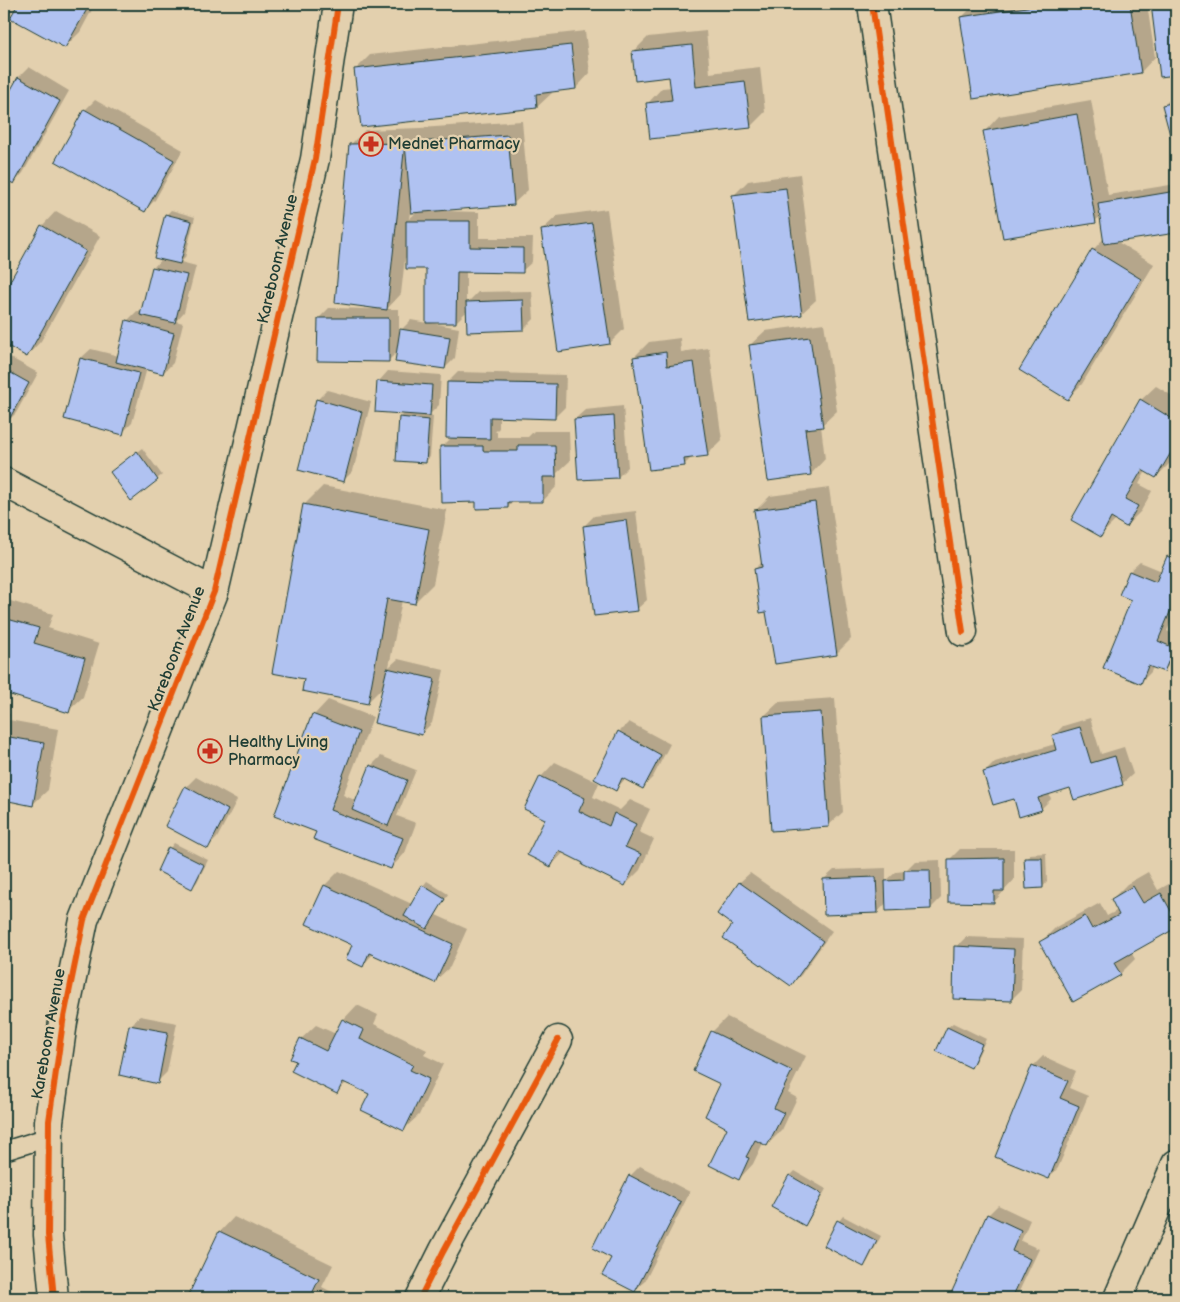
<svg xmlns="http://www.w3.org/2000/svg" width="1180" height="1302" viewBox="0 0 1180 1302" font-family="'Balsamiq Sans',sans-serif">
<rect width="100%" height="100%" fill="#e3d0ae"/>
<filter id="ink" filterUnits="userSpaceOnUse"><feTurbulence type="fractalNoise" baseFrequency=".02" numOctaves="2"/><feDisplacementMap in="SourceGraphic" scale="10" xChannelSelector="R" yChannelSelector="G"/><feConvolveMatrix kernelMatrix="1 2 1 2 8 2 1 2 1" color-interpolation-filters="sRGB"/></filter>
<g filter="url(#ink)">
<!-- shadow -->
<path fill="#0003" fill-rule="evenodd" d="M20,4H95L80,32L65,47L12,17Z
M975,4H1147L1155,57L1141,72L962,17Z
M1153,4H1176V74L1161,75Z
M585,31L590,73L576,88L551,91L552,93L537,107L356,69L370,55Z
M706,31L710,73L760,67L765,112L750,127L648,103L662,88L672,87L670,76L633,52L648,37Z
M29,67L69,91L23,173L14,183L4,177V105L19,77Z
M1176,99V143L1174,144L1164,106L1168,101Z
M95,100L183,150L155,200L145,210L85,110Z
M1091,100L1108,195L1176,184V232L1116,241L1154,264L1082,384L1067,399L1093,250L1104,238L1101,216L1095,221L985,131L999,116Z
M522,121L528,190L513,204L445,209V211L479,212V238H533L532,262L522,271H466V304L478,292L532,291L534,319L524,329L468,310L456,322H432L431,323L459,328L455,358L445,368L398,351L389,360L319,318L329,308L373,309L350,145L365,130L420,128ZM410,212H417L409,219ZM405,258L427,267V323L411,320L399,332V309H387L401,294Z
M800,174L816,300L801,314L733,196L748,181Z
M607,209L624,329L610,343L542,230L557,216Z
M171,210L195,217L185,258L181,262L196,266L184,312L176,321L183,323L173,363L163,373L147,368L132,423L122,433L81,358L91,349L119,356L127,321L137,311L142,312L154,267L162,258L166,215Z
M56,211L100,236L41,341L27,356L4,343V295L42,226Z
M824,323L837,411L821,426L825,459L811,474L750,345L765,331Z
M680,338L681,352L709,348L722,440L707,455L692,457L685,464L634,357L649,342Z
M4,354L38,373L16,413L6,423L4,422Z
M388,371L441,375L439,405L429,415L433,416L430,457L425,462L401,417L405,413L379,381Z
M458,372L566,375L565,407L555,417L499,416V428L495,432H497V437H528L534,431H569L570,461L557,473V486L543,501H514L508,507L477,501L442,447L452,437L448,382Z
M1156,386L1176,398V453L1171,462L1156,477L1146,471L1139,484L1152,491L1141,511L1126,526L1116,520L1101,535L1141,400Z
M327,390L371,402L353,471L343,481L317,400Z
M623,406L628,467L618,477L575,419L585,410Z
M142,448L162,475L131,499L116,468Z
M323,486L447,510L433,584L414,603L402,600L389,667L398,659L444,670L432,723L422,733L384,686L368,702L305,678L304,505Z
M829,488L851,639L836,654L768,611L755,569L762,562L755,511L770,496Z
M636,511L647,600L637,609L584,526L594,516Z
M1176,549V614L1175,613L1167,631L1176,635V654L1173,661L1163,671L1153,667L1151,672L1141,682L1130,571L1140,562L1162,571L1168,557Z
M4,599L53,614L48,628L99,644L83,697L68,711L4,691Z
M835,698L843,812L828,826L764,716L779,702Z
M328,700L373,717L343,795L357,801L371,766L381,756L416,770L397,816L416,823L405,853L391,868L317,831L314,715Z
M4,713L10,714L9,720L58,729L48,790L33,804L4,799Z
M1090,718L1101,754L1124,747L1133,774L1123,783L1075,798L1071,786L1049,793L1051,799L1041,809L1015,798L985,772L995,762L1055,744L1053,736L1063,726Z
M629,722L670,744L653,777L643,787L626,778L616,789L619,732Z
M555,762L599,783L593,797L620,810L630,800L650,809L639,832L654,839L640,870L625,885L564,852L551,866L541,777Z
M196,777L237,800L217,838L208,847L186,787Z
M174,843L208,860L197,882L192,887L159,870L170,848Z
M960,849H1014V880L994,902L950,859Z
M1046,853L1047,882L1043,887L1026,859L1030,854Z
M940,860L941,898L931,908L887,902L878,912L824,879L834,870L886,868V881L896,872L905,871L915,861Z
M339,871L412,904L423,886L427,881L448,894L436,915L467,929L450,967L435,981L374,953L363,965L325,885Z
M1148,872L1158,890L1176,880V927L1131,952L1135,959L1120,974L1041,942L1056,927L1100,903L1107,916L1118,910L1112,899L1127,884Z
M750,873L832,931L801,975L791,984L734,925L718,914L740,882Z
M966,937L1023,939L1021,990L1011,1000L956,947Z
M357,1005L378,1015L374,1024L427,1050L424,1055L443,1064L419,1115L404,1129L370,1093L347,1082L337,1092L297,1061L301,1039L316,1025L336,1034L343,1020Z
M140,1016L177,1023L167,1072L157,1082L130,1026Z
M727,1017L806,1056L788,1093L797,1098L782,1130L767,1145L763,1143L753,1164L739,1179L722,1084L694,1070L712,1032Z
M953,1023L986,1039L975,1062L971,1066L937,1051L948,1027Z
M1043,1056L1076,1071L1069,1088L1088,1096L1058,1168L1048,1178L1033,1066Z
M640,1166L690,1192L645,1281L635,1290L612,1257L630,1176Z
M795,1171L826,1189L809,1220L805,1225L790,1176Z
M998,1205L1030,1220L1021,1241L1039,1249L1016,1298H950L988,1215Z
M843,1216L881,1236L868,1261L864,1266L839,1221Z
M234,1217L333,1265L322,1287L336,1294L334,1298H189L220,1232Z"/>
<!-- building -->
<path fill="#b0c2f1" stroke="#1f3d34" d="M18,4H90L65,48L10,18Z
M1047,4H1130L1141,73L973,99L960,17Z
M1151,4H1176V75L1160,77Z
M571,45L576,89L536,94L537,108L361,127L354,69Z
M692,45L696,87L745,81L751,128L650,139L646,103L672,100L669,77L635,81L632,51Z
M18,77L60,101L14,184L4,179V102Z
M1176,102V145L1173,146L1162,105Z
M84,109L174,160L145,212L55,161Z
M1077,114L1096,223L1003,238L983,131Z
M508,135L514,205L411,213L405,143Z
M405,143L387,310L335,303L349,144Z
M786,188L802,315L749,322L732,195Z
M1176,191V233L1104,244L1098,204Z
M165,214L192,221L180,264L154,258Z
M406,221H470V247L523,248V273L457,272L456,323H426V269H406Z
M592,223L610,344L558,352L541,230Z
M41,225L86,251L27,357L4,344V292Z
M1092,249L1141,279L1068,400L1019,370Z
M152,267L187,275L175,323L140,315Z
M523,300L524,330L467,332L466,302Z
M318,318H389V362L317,361Z
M126,320L174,333L163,374L116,362Z
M400,329L450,337L445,369L395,362Z
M810,337L823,427L805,429L811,475L768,481L749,345Z
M666,352L667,366L694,362L708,456L684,459L685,466L649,470L633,357Z
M80,358L139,373L123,435L64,419Z
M4,369L29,383L6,425L4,423Z
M377,381L432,385L430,416L375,412Z
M447,382L556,384L555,419L490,417V439L446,438Z
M316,399L362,412L344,482L298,470Z
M1140,399L1176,421V444L1156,478L1142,470L1125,499L1138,506L1126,527L1111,518L1101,537L1071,520Z
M614,416L618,478L578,480L574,419Z
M399,417L429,420L426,463L396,461Z
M518,445H555L556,477H543V502H508V508L476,509V502L441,503L440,446H483V451H518Z
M137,451L158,480L131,501L110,472Z
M815,502L837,655L775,664L766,612L760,613L754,569L762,567L754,510Z
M303,504L429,529L415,604L387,599L368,704L302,691L304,679L272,673Z
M626,520L638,611L594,616L583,526Z
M1167,556L1176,560V615L1170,612L1158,641L1174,648L1164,672L1148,666L1141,684L1103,668L1131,600L1119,595L1129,571L1156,582Z
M4,618L39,628L34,643L85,658L69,713L4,693Z
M387,668L435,679L422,735L374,723Z
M821,712L829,827L771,831L763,716Z
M312,714L359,732L330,810L403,838L391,869L313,839L316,832L274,816Z
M1080,727L1091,763L1115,756L1123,785L1074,800L1070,788L1038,798L1042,810L1019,817L1014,799L993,805L983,772L1056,750L1052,735Z
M618,731L661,755L643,789L622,778L616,791L594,779Z
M4,736L44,743L33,806L4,800Z
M370,765L407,780L388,826L352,810Z
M540,776L585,798L579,811L609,826L614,813L636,824L625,847L641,854L625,886L582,865L583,863L559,851L551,867L527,855L545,819L524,809Z
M185,786L228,810L208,849L165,826Z
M168,847L204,865L192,889L157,871Z
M1004,858V891H994V903L948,902V859Z
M1024,858H1042L1043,888L1026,889Z
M904,870H930L931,909L886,911L885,881L904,880Z
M876,877L878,913L824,915L823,879Z
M739,882L823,941L791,986L723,938L732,925L717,914Z
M324,885L453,944L435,983L369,953L363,967L346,959L352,945L306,924Z
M422,885L445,899L427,929L404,916Z
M1133,886L1143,903L1161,893L1176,920V928L1114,963L1121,975L1073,1002L1039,942L1085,916L1092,929L1119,915L1111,899Z
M954,946L1014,949L1012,1001L953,999Z
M342,1019L364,1030L360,1039L413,1065L410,1070L429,1079L404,1131L361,1110L369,1094L343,1082L337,1094L291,1071L296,1061L290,1059L300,1038L326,1051Z
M129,1025L168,1032L158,1084L119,1075Z
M947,1027L982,1044L971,1068L936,1051Z
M711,1031L792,1071L774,1108L784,1113L767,1146L755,1140L746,1157L749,1158L739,1180L709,1165L727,1128L705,1116L720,1084L693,1071Z
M1032,1065L1068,1081L1060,1098L1079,1106L1049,1179L995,1157Z
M629,1175L681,1202L635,1292L602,1275L611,1258L592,1248Z
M789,1175L822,1194L805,1226L771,1207Z
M987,1214L1021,1230L1012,1251L1030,1259L1012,1298H949Z
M837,1220L877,1241L864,1267L824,1246Z
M219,1231L319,1279L310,1298H187Z"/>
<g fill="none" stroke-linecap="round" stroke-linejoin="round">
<!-- lane casing -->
<g stroke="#1f3d34" stroke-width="21">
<path id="lane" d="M4,1151L49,1137"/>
</g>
<!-- street casing -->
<g stroke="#1f3d34" stroke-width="31">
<path id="street" d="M872,4L963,632
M4,482L214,592
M54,1298L48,1235L49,1121L63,1022L84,920L214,592L315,159L338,4
M420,1298L443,1252L558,1040
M1118,1298L1176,1164"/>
</g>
<!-- lane -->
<use href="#lane" stroke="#e3d0ae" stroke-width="18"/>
<!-- street -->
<use href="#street" stroke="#e3d0ae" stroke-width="28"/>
<!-- cycleway casing -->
<g stroke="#e3d0ae" stroke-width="9">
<path id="cycleway" d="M872,4L963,632
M54,1298L48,1235L49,1121L63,1022L84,920L214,592L315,159L338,4
M420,1298L443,1252L558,1040"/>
</g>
<!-- cycleway -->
<use href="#cycleway" stroke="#e8590c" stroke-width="6"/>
</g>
</g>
<!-- icons -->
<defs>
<g id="pharmacy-ring" transform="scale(1.25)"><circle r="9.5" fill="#e3d0ae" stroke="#c8321e" stroke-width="1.5"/><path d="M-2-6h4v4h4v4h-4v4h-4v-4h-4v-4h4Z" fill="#c8321e"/></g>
</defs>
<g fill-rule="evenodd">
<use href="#pharmacy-ring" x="371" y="144"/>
<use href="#pharmacy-ring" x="210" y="751"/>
</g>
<g text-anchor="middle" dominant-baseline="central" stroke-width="4.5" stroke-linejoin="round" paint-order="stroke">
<!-- poi labels -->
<g font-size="16" fill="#1f3d34" stroke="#e3d0ae" text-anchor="start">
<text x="388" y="144">Mednet Pharmacy</text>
<text x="228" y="742">Healthy Living<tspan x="228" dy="18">Pharmacy</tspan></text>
</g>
<!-- street labels -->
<g font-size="16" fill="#1f3d34" stroke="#e3d0ae">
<text transform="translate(278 259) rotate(-77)">Kareboom Avenue</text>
<text transform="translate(177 649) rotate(-69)">Kareboom Avenue</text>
<text transform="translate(49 1034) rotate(-80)">Kareboom Avenue</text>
</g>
</g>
<!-- margin -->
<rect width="1180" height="1302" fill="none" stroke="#e3d0ae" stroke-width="20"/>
<rect x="10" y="10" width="1160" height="1282" fill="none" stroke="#1f3d34" stroke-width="2" filter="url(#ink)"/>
</svg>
